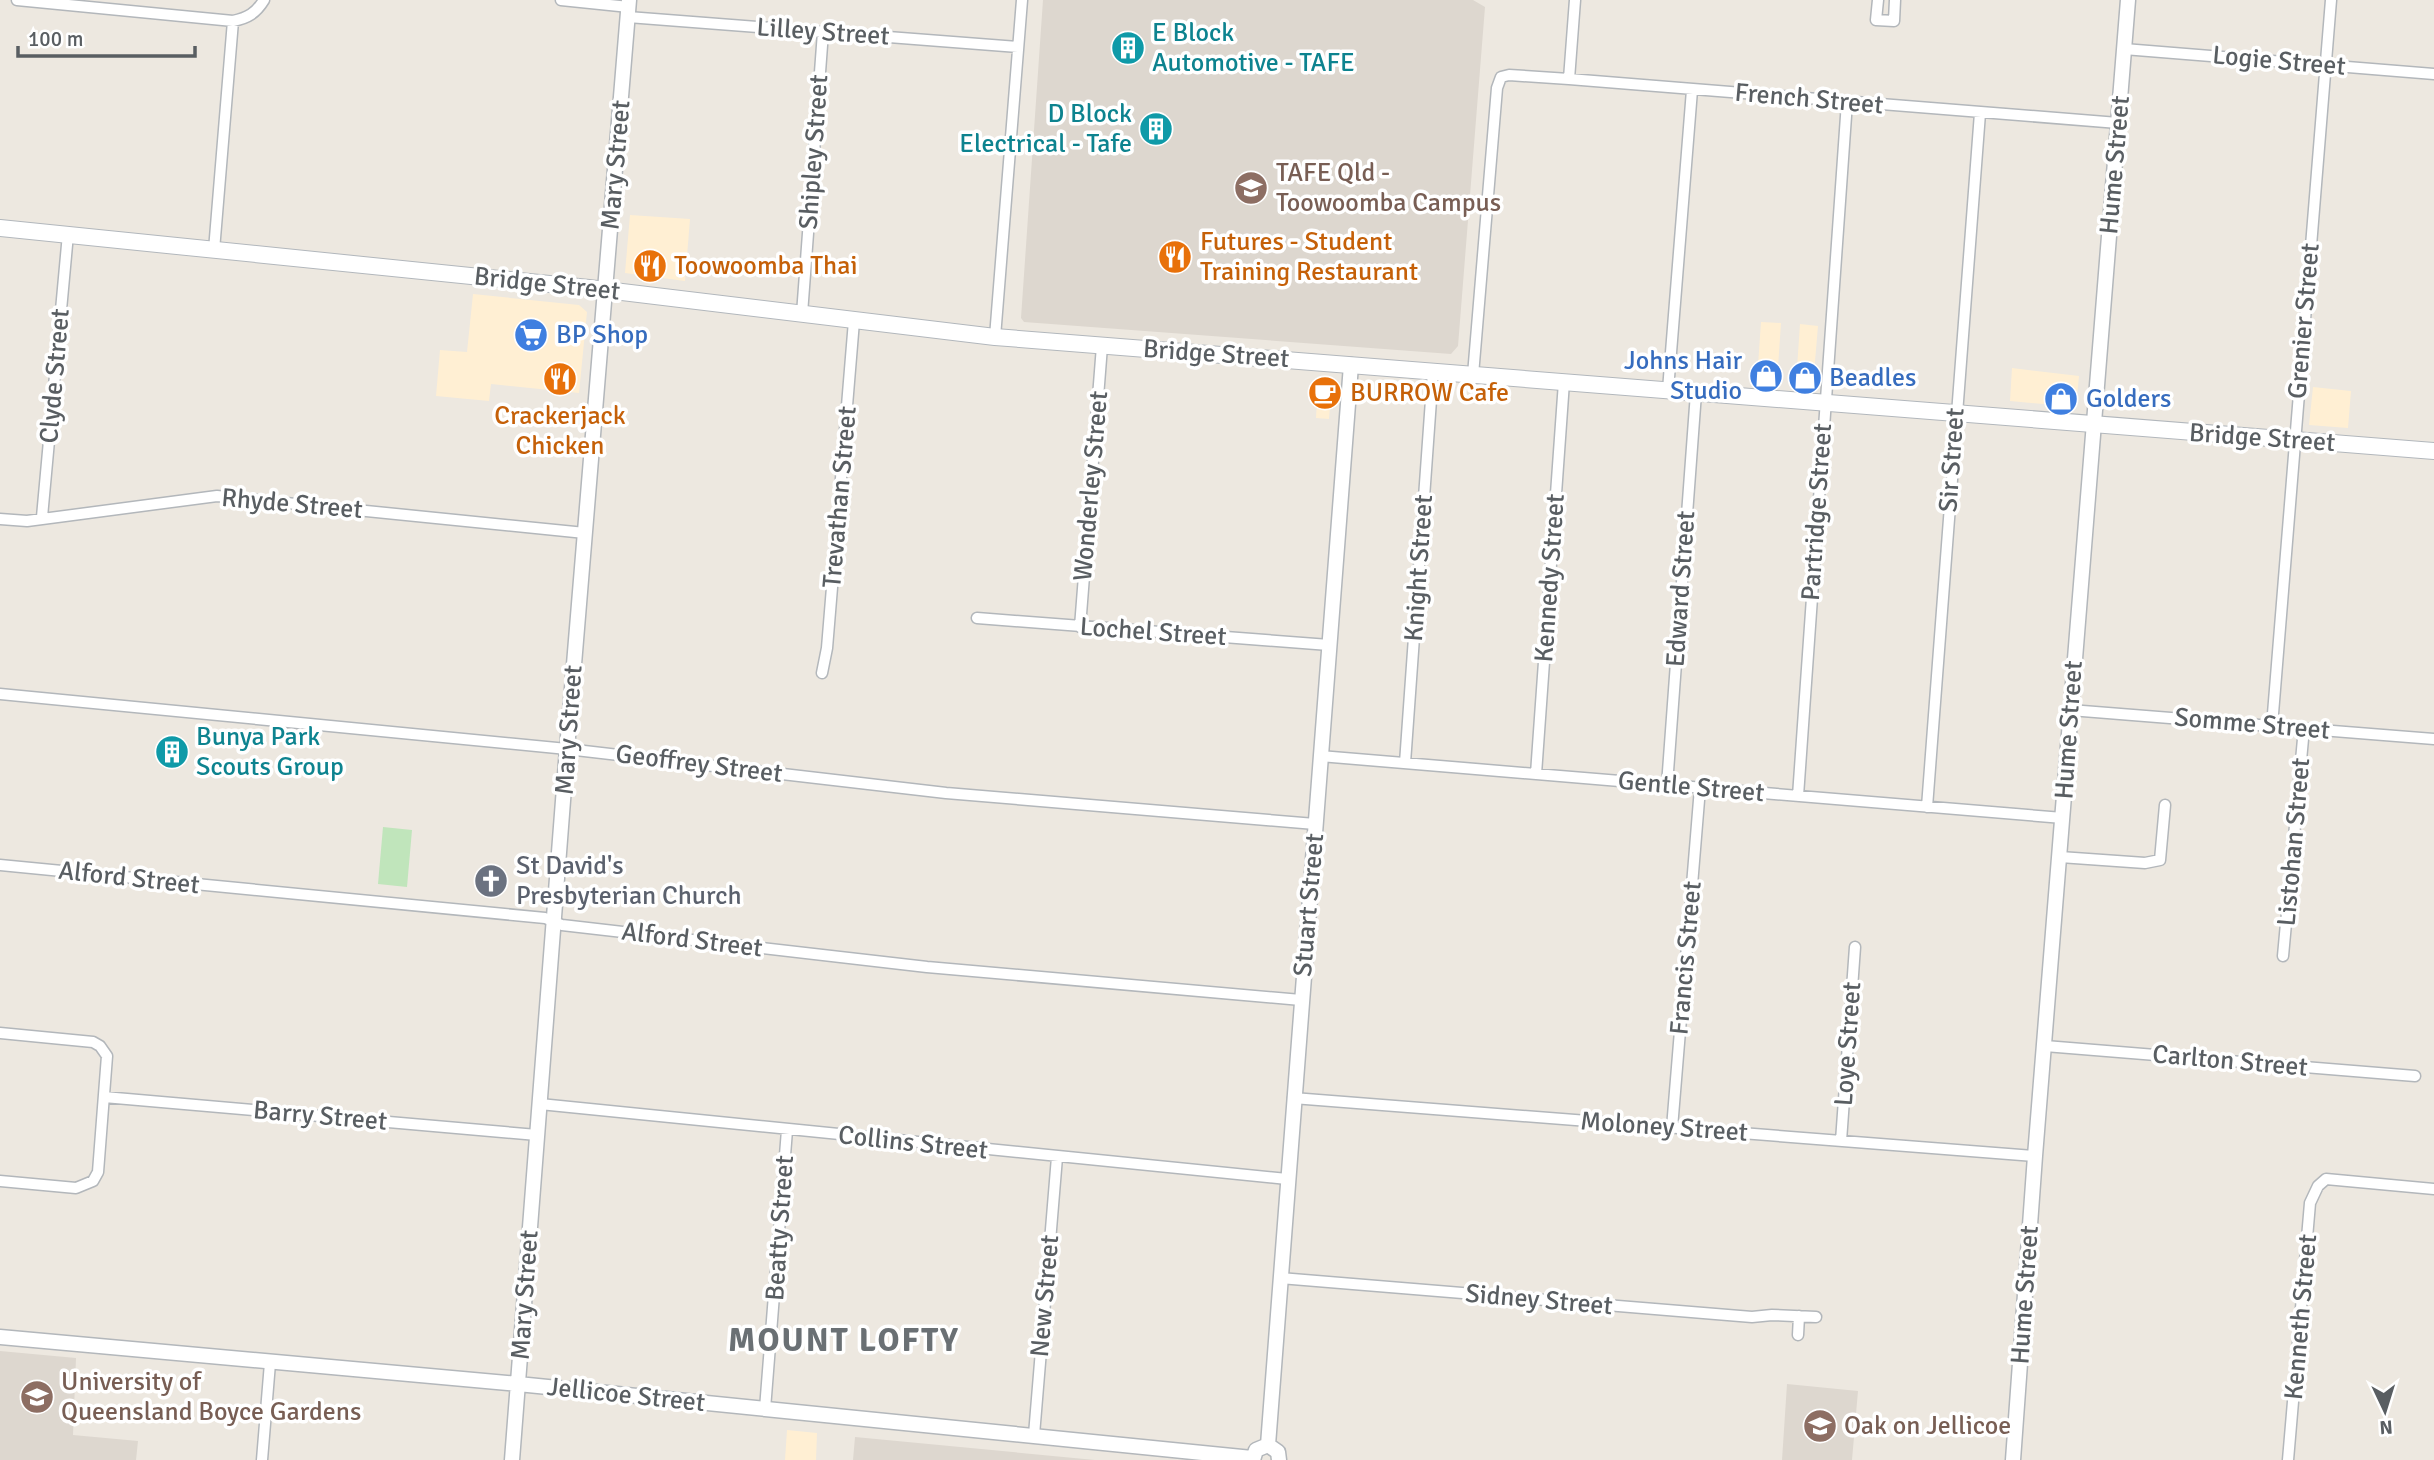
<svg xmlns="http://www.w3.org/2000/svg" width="2434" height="1460" viewBox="0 0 2434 1460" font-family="Signika,sans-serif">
<rect width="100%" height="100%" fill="#ede8e0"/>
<!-- commercial -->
<path fill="#ffefd3" d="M630,215L690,219L685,281L625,273Z
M473,294L579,305L587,312L579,393L491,384L489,401L436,396L440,350L467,352Z
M1761,322L1781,323L1777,382L1757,380Z
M1800,324L1818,326L1813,385L1796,383Z
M2012,368L2079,376L2076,407L2010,401Z
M1318,381H1332L1329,419L1316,418Z
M2313,387L2351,391L2348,428L2309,425Z
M787,1430L817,1433L816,1460H785Z"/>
<!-- education -->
<path fill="#ddd7cf" d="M1043,0H1473L1485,7L1458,346L1451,354L1024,322L1021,318Z
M0,1351L76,1358L73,1435L138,1441L136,1460H0Z
M1787,1384L1858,1391L1852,1460H1782Z
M855,1437L1095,1460H853Z"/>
<!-- green -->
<path fill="#c0e5bb" d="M383,827L412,830L407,887L378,884Z"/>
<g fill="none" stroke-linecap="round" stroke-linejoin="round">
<!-- minor casing -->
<g stroke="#b3b7bb" stroke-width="13">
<path id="minor" d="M17,0L233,21C248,18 256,13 264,0
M561,0L629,7
M1878,0L1876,20L1894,21L1895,0
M628,17L1018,47
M2124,49L2434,74
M1569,79L1575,0
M214,250L233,21
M802,314L823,32
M995,337L1022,0
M1473,375L1497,88L1501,77L1509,75L1569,79L2118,123
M1668,390L1692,90
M42,517L68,234
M0,519L27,521L217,496L585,533
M977,618L1329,645
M1080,627L1102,346
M822,673L827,648L854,321
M0,694L567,749L946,793L1315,824
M2070,710L2434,739
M2272,726L2331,0
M1320,756L2063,818
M1405,763L1433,372
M1536,774L1564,382
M1667,785L1696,393
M1798,796L1847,102
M1927,807L1980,113
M2060,857L2145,863L2160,860L2165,805
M0,865L545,918L562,925L927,967L1301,1000
M2283,956L2304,728
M0,1033L93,1042L100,1046L107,1056L98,1172L93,1181L76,1188L0,1181
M2045,1046L2415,1076
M104,1097L537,1135
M1293,1098L2035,1156
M540,1104L1287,1179
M1672,1128L1700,788
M1841,1141L1855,947
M1280,1278L1752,1317L1772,1315L1816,1317
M1798,1335L1799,1316
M765,1409L787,1130
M1034,1435L1057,1157
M262,1460L270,1363
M2288,1460L2310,1203L2318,1186L2326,1179L2434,1189"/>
</g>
<!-- tertiary casing -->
<g stroke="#b3b7bb" stroke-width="17">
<path id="tertiary" d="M0,1337L518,1384L1252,1458
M1268,1445L1351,365
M512,1460L567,749L629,0
M1253,1460L1256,1450L1268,1445L1278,1452L1279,1460
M2013,1460L2035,1156L2128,0"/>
</g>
<!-- secondary casing -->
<g stroke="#b2b7bc" stroke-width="18">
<path id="secondary" d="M0,228L589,288L995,337L2434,451"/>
</g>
<!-- minor -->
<use href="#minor" stroke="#fff" stroke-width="10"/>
<!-- tertiary -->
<use href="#tertiary" stroke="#fff" stroke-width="14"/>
<!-- secondary -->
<use href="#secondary" stroke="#fff" stroke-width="16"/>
</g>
<!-- icons -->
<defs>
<g id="building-disc" transform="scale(1.75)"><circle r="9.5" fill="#0f9aa8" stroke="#fff"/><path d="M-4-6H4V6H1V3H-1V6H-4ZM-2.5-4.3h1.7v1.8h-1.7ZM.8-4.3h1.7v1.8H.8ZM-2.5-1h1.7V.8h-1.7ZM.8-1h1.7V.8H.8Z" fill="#fff"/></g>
<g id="university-disc" transform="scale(1.75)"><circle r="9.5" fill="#8d6e63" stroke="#fff"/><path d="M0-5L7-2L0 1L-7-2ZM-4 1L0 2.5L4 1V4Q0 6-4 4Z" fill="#fff"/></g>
<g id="restaurant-disc" transform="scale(1.75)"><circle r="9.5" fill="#e8710a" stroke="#fff"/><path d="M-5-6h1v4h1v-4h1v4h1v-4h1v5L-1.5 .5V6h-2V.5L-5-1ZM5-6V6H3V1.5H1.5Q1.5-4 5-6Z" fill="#fff"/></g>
<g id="supermarket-disc" transform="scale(1.75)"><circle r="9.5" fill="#3f7fe0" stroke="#fff"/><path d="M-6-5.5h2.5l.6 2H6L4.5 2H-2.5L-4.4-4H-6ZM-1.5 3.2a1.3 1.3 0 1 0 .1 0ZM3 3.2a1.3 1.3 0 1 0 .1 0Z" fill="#fff"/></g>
<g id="shop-disc" transform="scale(1.75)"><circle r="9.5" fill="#3f7fe0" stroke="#fff"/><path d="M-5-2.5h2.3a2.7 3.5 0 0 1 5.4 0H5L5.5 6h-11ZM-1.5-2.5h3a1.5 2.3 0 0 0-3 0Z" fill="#fff"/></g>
<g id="cafe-disc" transform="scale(1.75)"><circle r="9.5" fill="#e8710a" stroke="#fff"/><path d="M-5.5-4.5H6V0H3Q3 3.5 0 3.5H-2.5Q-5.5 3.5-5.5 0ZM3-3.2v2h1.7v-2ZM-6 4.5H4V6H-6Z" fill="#fff"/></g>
<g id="church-disc" transform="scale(1.75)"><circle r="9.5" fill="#6b7280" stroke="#fff"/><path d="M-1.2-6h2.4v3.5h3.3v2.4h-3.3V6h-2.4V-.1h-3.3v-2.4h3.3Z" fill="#fff"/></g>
<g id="school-disc" transform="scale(1.75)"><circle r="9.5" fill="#8d6e63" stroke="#fff"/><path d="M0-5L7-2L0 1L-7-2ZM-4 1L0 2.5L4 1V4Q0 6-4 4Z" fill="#fff"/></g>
</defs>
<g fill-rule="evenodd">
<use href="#building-disc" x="1128" y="48"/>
<use href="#building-disc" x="1156" y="129"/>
<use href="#university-disc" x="1251" y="188"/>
<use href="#restaurant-disc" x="1175" y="257"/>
<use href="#restaurant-disc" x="650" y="266"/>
<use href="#supermarket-disc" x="531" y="335"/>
<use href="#shop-disc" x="1766" y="376"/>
<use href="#shop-disc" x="1805" y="378"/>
<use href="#restaurant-disc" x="560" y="379"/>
<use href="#cafe-disc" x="1325" y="393"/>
<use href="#shop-disc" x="2061" y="399"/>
<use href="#building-disc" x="172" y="752"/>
<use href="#church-disc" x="491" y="881"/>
<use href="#university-disc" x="37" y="1397"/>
<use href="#school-disc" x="1820" y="1426"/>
</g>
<g text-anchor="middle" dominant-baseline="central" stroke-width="7" stroke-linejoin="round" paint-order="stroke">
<!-- street labels -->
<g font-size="26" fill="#595e62" stroke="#fff">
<text transform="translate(823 32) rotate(4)">Lilley Street</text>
<text transform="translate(2279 61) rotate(5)">Logie Street</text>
<text transform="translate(1809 99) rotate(5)">French Street</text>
<text transform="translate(814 152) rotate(-86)">Shipley Street</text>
<text transform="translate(616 165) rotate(-85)">Mary Street</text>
<text transform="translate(2115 165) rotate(-85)">Hume Street</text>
<text transform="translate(547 284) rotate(6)">Bridge Street</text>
<text transform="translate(2304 321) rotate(-85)">Grenier Street</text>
<text transform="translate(1216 354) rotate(4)">Bridge Street</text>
<text transform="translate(55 376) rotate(-85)">Clyde Street</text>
<text transform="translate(2262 438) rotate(4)">Bridge Street</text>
<text transform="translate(1952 460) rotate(-86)">Sir Street</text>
<text transform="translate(1091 486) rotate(-85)">Wonderley Street</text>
<text transform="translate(840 497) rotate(-85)">Trevathan Street</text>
<text transform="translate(292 504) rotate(5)">Rhyde Street</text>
<text transform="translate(1817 512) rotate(-86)">Partridge Street</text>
<text transform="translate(1419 568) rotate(-86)">Knight Street</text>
<text transform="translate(1550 578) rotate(-86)">Kennedy Street</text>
<text transform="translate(1681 589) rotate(-86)">Edward Street</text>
<text transform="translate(1153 632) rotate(4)">Lochel Street</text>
<text transform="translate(2252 724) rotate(5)">Somme Street</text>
<text transform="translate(569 730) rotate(-86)">Mary Street</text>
<text transform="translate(2069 730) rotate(-86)">Hume Street</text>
<text transform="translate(699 764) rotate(7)">Geoffrey Street</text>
<text transform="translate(1691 787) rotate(5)">Gentle Street</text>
<text transform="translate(2294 842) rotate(-85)">Listohan Street</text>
<text transform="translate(129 878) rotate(6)">Alford Street</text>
<text transform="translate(1309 905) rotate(-85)">Stuart Street</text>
<text transform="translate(692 940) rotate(7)">Alford Street</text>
<text transform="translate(1686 958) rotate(-85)">Francis Street</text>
<text transform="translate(1848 1044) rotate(-86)">Loye Street</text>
<text transform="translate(2230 1061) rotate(5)">Carlton Street</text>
<text transform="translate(320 1116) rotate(5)">Barry Street</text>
<text transform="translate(1664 1127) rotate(4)">Moloney Street</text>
<text transform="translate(913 1143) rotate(6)">Collins Street</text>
<text transform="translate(780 1228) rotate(-86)">Beatty Street</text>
<text transform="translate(525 1295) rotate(-86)">Mary Street</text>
<text transform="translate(2025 1295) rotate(-86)">Hume Street</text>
<text transform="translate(1045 1296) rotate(-85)">New Street</text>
<text transform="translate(1539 1300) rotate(5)">Sidney Street</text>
<text transform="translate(2301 1317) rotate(-85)">Kenneth Street</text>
<text transform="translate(626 1395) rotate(6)">Jellicoe Street</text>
</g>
<!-- culture labels -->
<g font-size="26" fill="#0d838f" stroke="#fff" text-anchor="start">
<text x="1152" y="33">E Block<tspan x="1152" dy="30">Automotive - TAFE</tspan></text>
<text x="1132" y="114" text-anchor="end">D Block<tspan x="1132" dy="30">Electrical - Tafe</tspan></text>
<text x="196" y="737">Bunya Park<tspan x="196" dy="30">Scouts Group</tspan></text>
</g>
<!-- education labels -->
<g font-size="26" fill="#785e54" stroke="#fff" text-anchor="start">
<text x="1276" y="173">TAFE Qld -<tspan x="1276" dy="30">Toowoomba Campus</tspan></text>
<text x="61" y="1382">University of<tspan x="61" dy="30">Queensland Boyce Gardens</tspan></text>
<text x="1844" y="1426">Oak on Jellicoe</text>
</g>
<!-- food labels -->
<g font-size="26" fill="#c56008" stroke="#fff" text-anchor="start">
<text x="1200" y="242">Futures - Student<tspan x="1200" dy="30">Training Restaurant</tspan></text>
<text x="674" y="266">Toowoomba Thai</text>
<text x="1350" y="393">BURROW Cafe</text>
<text x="560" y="416" text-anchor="middle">Crackerjack<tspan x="560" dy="30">Chicken</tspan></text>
</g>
<!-- shop labels -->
<g font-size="26" fill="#366cbe" stroke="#fff" text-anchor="start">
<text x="556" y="335">BP Shop</text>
<text x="1742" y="361" text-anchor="end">Johns Hair<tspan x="1742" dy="30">Studio</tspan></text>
<text x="1829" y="378">Beadles</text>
<text x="2086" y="399">Golders</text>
</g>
<!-- worship labels -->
<g font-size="26" fill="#5b616d" stroke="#fff" text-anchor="start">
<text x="516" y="866">St David's<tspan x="516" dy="30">Presbyterian Church</tspan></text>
</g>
<!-- district labels -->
<g font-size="33" font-weight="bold" letter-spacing="2" fill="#6a7074" stroke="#fff">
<text x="844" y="1340">MOUNT LOFTY</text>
</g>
</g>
<!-- north arrow -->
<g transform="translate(2385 1411) rotate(176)" stroke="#ffffff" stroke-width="5" paint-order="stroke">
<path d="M0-5L12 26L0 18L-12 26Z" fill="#595e62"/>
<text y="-10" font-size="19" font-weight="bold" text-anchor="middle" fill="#595e62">N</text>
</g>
<!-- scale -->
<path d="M18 46v10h177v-10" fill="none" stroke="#595e62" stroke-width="3.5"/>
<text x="28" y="46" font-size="21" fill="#595e62" stroke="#ffffff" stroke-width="5" paint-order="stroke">100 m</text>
</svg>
